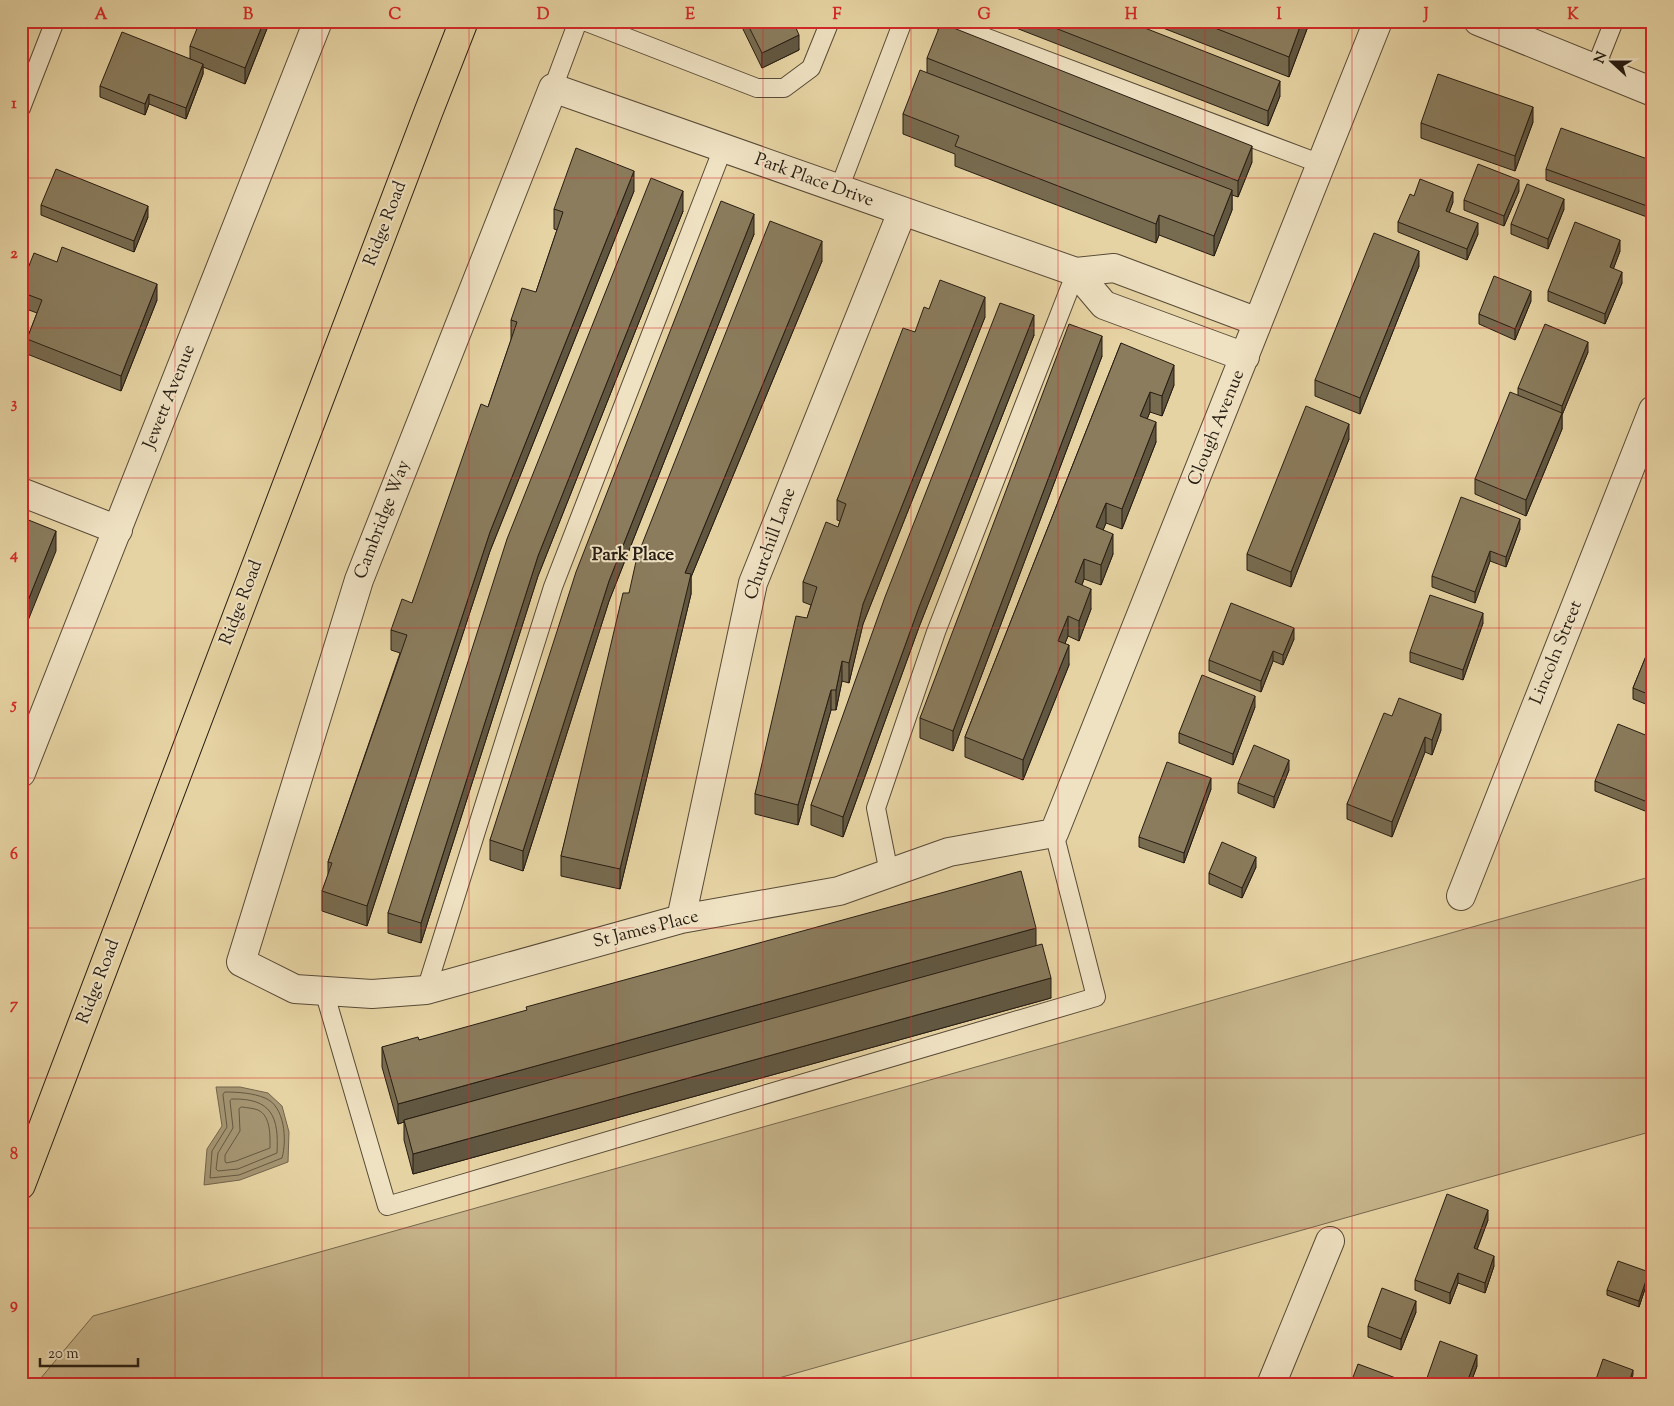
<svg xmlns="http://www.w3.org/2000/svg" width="1674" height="1406" viewBox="0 0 1674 1406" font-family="'Sorts Mill Goudy',serif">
<rect width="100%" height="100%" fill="#e6d3a3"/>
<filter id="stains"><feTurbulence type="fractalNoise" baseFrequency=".004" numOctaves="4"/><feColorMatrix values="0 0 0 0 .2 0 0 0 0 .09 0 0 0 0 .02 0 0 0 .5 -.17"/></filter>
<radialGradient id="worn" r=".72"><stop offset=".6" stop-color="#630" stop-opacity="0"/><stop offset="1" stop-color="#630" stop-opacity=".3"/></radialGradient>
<!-- green -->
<path fill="#c6b48a" stroke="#76684e" d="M1653,876V1131L754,1385H35L93,1316Z"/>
<!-- water -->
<path fill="#a59572" stroke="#73654c" d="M216,1087H240L268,1093L282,1106L289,1132L288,1162L240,1180L204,1185L207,1149L222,1126Z"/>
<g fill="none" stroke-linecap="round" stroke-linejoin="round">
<!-- shore -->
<path stroke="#665942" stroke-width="1" d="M225,1092C238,1092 253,1093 265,1098C285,1106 287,1140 282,1158L239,1175L210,1178L212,1151L227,1127L223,1095Z
M232,1099C272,1098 279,1117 277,1153L238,1169L218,1171L216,1169L218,1153L233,1128L230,1101Z
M242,1107C247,1108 253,1108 258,1110C271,1116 270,1136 270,1148L236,1161L226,1163L225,1161V1155L240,1131L239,1109Z"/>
<!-- service casing -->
<g stroke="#574a36" stroke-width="20">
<path id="service" d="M584,21L757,88H784L811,68L830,21
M942,21L1321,164
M1595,69L1614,21
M553,88L578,21
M21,108L55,21
M839,189L903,21
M889,873L876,808L936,632L1076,272
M426,990L553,587L723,148
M324,991L387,1206L1096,997L1054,833"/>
</g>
<!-- minor casing -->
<g stroke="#574a36" stroke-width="30">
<path id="minor" d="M1478,21L1653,92
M1076,272L1104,305L1245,357
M1258,322L1114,268L1076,272L553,88L359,580L241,962L295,989L372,994L426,990L681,919L839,891L949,852L1054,833L1378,21
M21,492L118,530
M1461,896L1653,410
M681,919L753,583L902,212
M1271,1385L1330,1241"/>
</g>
<!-- tertiary casing -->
<g stroke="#574a36" stroke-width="30">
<path id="tertiary" d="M21,773L318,21"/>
</g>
<!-- primary casing -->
<g stroke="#271d12" stroke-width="30">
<path id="primary" d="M21,1185L428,113L464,21"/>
</g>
<!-- service -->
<use href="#service" stroke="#efe2c3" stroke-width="18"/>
<!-- minor -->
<use href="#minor" stroke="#efe2c3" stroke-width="28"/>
<!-- tertiary -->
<use href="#tertiary" stroke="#efe2c3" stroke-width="28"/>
<!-- primary -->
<use href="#primary" stroke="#e6d3a3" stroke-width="28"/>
</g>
<!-- wall -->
<path fill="#776b50" stroke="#271d12" d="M270,21L245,84L203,67V74L186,119L149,104L145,115L100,97V86L190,59V46Z
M739,21H793L799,50L762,68Z
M998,21H1127L1280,96L1268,126Z
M1145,21H1310L1289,77Z
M927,58L1252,162L1238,197L1232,195V210L1214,256L1159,235L1156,243L955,166V154L903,134V114L927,72Z
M1533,122L1515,171L1421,138V123Z
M1653,161V199L1647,217L1546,180V169Z
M634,191L490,551L367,926L322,911V891L328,875V862L400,653L391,650V630L412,603L488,407L511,340V320L536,292L557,230L554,229V209Z
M1519,191L1504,226L1464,210V200Z
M1414,196L1453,202L1449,212L1478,234L1467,260L1398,232V222Z
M41,205L148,217L134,252L41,215Z
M1564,209L1548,249L1511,234V224Z
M683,211L538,576L421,943L388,933V913Z
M754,234L609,601L523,871L490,860V840Z
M1620,251L1613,269L1622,283L1605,324L1548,301V291Z
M822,261L691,577V594L620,889L561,876V856L629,593Z
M57,262L157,300L121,391L27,354V339L37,313L21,307V286Z
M1419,266L1360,414L1315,396V380Z
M1531,301L1515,340L1479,324V314Z
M929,309L985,317L863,624L849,683L842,681L836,710H831L798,825L755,814V794L811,605L803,602V582L838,527L840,521L837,520V500L915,332Z
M1034,335L919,627L843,837L811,825V805Z
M1121,343L1174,385L1162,416L1150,412L1147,419L1156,442L1122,529L1106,523L1103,530L1113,554L1101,585L1084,579L1082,585L1091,609L1079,641L1068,636L1065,643L1069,665L1023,780L965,757V737Z
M1588,352L1562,415V429L1526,516L1475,494V479L1518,395V388Z
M1102,356L953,751L920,738V718Z
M1349,439L1291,587L1247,570V554Z
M1520,529L1506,567L1490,561L1475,603L1432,587V576Z
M1483,623L1463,680L1410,662V652Z
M1294,639L1283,665L1273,661L1261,692L1209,671V660Z
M1653,639V707L1633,699V688Z
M1255,707L1233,765L1179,743V733Z
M1392,716L1441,730L1432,755L1425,752L1392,837L1347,819V804Z
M1653,738V805L1650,813L1595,791V781Z
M1289,770L1274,808L1238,793V783Z
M1211,789L1184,863L1139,847V837Z
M1256,867L1242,898L1209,884V873Z
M1036,946L1051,998L413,1174L404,1140V1122L398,1124L382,1067V1047L419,1040Z
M1488,1220L1477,1249L1494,1266L1485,1293L1458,1283L1450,1304L1415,1290V1280Z
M1649,1277L1639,1307L1607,1295V1290Z
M1416,1312L1401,1350L1368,1337V1326Z
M1653,1344V1369L1649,1368V1358Z
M1477,1366L1470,1385H1427V1378Z"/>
<!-- shaded-wall -->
<path fill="#615741" stroke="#271d12" d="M264,21H270L245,84V68Z
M1302,21H1310L1289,77V57Z
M799,35V50L762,68V53Z
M203,64V74L186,119V108Z
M1280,81V96L1268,126V111Z
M149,94V104L145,115V104Z
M1533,107V122L1515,171V156Z
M1252,146V162L1238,197V181Z
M634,171V191L490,551L367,926V906L490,532Z
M1519,180V191L1504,226V216Z
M1653,189V199L1647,217V206Z
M1232,190V210L1214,256V236Z
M683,191V211L538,576L421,943V923L538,556Z
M1453,192V202L1446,221V211Z
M1564,199V209L1548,249V239Z
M148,206V217L134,252V241Z
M754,214V234L609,601L523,871V851L609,581Z
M1159,215V235L1156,243V224Z
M1478,223V234L1467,260V249Z
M1620,240V251L1610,278V267Z
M822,241V261L691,577V594L620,889V869L685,573Z
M1419,251V266L1360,414V398Z
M1622,272V283L1605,324V314Z
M157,284V300L121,391V376Z
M1531,291V301L1515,340V329Z
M985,297V317L863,624L849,683V663L863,604Z
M1034,315V335L919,627L843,837V817L919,607Z
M1102,336V356L953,751V731Z
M1588,342V352L1562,415V429L1526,516V500L1562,414V406Z
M1174,365V385L1162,416V396Z
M1150,392V412L1140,436V416Z
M1156,422V442L1122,529V509Z
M1349,424V439L1291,587V572Z
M1106,503V523L1096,547V527Z
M1520,519V529L1506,567V557Z
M56,531V551L21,638V618Z
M1113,534V554L1101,585V565Z
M1490,551V561L1475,603V592Z
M1084,559V579L1075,602V582Z
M1091,589V609L1079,641V621Z
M1483,613V623L1463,680V670Z
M1068,616V636L1058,661V641Z
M1294,628V639L1283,665V655Z
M1069,645V665L1023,780V760Z
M1273,651V661L1261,692V681Z
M842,661V681L836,710V690Z
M831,690V710L798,825V805Z
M1255,696V707L1233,765V754Z
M1441,714V730L1432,755V740Z
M1425,737V752L1392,837V822Z
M1289,760V770L1274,808V797Z
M1211,778V789L1184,863V853Z
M1653,795V805L1650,813V803Z
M1256,857V867L1242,898V888Z
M1036,928V948L404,1120V1122L398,1124V1104Z
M1051,978V998L413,1174V1154Z
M1488,1210V1220L1474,1258V1248Z
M1494,1256V1266L1485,1293V1283Z
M1649,1272V1277L1639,1307V1301Z
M1458,1273V1283L1450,1304V1293Z
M1416,1301V1312L1401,1350V1339Z
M1477,1355V1366L1470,1385H1466Z
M1633,1370V1375L1629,1385H1628Z"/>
<!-- building -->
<path fill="#8a7c5d" stroke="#271d12" d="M200,21H264L245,68L190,46Z
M746,21H793L799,35L762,53Z
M1037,21H1127L1280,81L1268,111Z
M1197,21H1302L1289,57Z
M941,23L1252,146L1238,181L927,58Z
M122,32L203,64L186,108L149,94L145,104L100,86Z
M920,70L1232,190L1214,236L1159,215L1156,224L955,146L959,136L903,114Z
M1438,74L1533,107L1515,156L1421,123Z
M1561,128L1653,161V189L1647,206L1546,169Z
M576,148L634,171L490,532L367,906L322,891L332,863L328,862L407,635L391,630L402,599L412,603L481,404L488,407L517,322L511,320L522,288L536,292L563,212L554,209Z
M1478,164L1519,180L1504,216L1464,200Z
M56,169L148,206L134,241L41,205Z
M651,178L683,191L538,556L421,923L388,913L507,539Z
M1420,179L1453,192L1446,211L1478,223L1467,249L1398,222L1410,194L1414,196Z
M1527,184L1564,199L1548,239L1511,224Z
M721,201L754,214L609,581L523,851L490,840L576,572Z
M770,221L822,241L685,573L691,574L620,869L561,856L623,593H629L637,557Z
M1575,222L1620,240L1610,267L1622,272L1605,314L1548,291Z
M1374,233L1419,251L1360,398L1315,380Z
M62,247L157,284L121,376L27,339L42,300L21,292V286L34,253L57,262Z
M1494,276L1531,291L1515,329L1479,314Z
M940,280L985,297L863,604L849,663L842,661L836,690H831L798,805L755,794L796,616L807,618L817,587L803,582L826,522L838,527L846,504L837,500L903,328L915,332L924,307L929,309Z
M1000,303L1034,315L919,607L843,817L811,805L885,597Z
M1069,324L1102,336L953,731L920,718Z
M1545,324L1588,342L1562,406L1518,388Z
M1121,343L1174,365L1162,396L1150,392L1140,416L1156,422L1122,509L1106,503L1096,527L1113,534L1101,565L1084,559L1075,582L1091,589L1079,621L1068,616L1058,641L1069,645L1023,760L965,737Z
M1510,392L1562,413L1526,500L1475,479Z
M1306,406L1349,424L1291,572L1247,554Z
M1461,497L1520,519L1506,557L1490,551L1475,592L1432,576Z
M21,517L56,531L21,618Z
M1430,595L1483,613L1463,670L1410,652Z
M1231,603L1294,628L1283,655L1273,651L1261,681L1209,660Z
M1653,639V696L1633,688Z
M1202,675L1255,696L1233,754L1179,733Z
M1399,698L1441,714L1432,740L1425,737L1392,822L1347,804L1384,713L1392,716Z
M1618,724L1653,738V795L1650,803L1595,781Z
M1254,745L1289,760L1274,797L1238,783Z
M1167,762L1211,778L1184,853L1139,837Z
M1222,842L1256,857L1242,888L1209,873Z
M1021,871L1036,928L398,1104L382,1047L418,1037L419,1040L527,1010L526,1007Z
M1042,944L1051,978L413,1154L404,1120Z
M1447,1194L1488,1210L1474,1248L1494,1256L1485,1283L1458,1273L1450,1293L1415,1280Z
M1618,1261L1649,1272L1639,1301L1607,1290Z
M1382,1288L1416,1301L1401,1339L1368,1326Z
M1440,1341L1477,1355L1466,1385H1447L1427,1378Z
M1653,1344V1358H1649Z
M1603,1359L1633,1370L1628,1385H1594Z
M1358,1364L1412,1384V1385H1350Z"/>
<!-- grid -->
<path fill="none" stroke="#d62828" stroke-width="1" stroke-opacity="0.55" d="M175,21V1385M322,21V1385M469,21V1385M616,21V1385M763,21V1385M911,21V1385M1058,21V1385M1205,21V1385M1352,21V1385M1499,21V1385M21,178H1653M21,328H1653M21,478H1653M21,628H1653M21,778H1653M21,928H1653M21,1078H1653M21,1228H1653"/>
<g text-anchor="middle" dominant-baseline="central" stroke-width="4" stroke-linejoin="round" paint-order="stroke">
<!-- street labels -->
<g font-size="18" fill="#271d12" stroke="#efe2c3">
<text transform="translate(814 181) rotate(20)">Park Place Drive</text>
<text transform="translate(386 224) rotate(-69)">Ridge Road</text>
<text transform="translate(170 397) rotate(-68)">Jewett Avenue</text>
<text transform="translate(1217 428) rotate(-68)">Clough Avenue</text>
<text transform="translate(383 520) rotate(-69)">Cambridge Way</text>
<text transform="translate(771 544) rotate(-70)">Churchill Lane</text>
<text transform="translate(242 603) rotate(-69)">Ridge Road</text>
<text transform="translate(1557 653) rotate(-68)">Lincoln Street</text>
<text transform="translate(646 930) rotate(-14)">St James Place</text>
<text transform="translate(99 982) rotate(-69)">Ridge Road</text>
</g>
<!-- neighbourhood labels -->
<g font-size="19" font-weight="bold" fill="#271d12" stroke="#efe2c3">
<text x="633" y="555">Park Place</text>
</g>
</g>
<!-- margin -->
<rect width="1674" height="1406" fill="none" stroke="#e6d3a3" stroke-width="55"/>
<!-- north arrow -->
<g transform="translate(1612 62) rotate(291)" stroke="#efe2c3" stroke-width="4" paint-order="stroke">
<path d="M0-4L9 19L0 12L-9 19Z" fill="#271d12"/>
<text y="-8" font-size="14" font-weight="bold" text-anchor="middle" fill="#271d12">N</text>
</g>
<!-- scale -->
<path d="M40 1358v8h98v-8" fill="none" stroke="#271d12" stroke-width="2.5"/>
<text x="48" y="1358" font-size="15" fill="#271d12" stroke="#efe2c3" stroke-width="4" paint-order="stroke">20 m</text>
<rect x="28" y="28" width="1618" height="1350" fill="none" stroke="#d62828" stroke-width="2"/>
<g font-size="16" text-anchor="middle" font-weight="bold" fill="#d62828">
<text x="101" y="19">A</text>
<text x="248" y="19">B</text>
<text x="395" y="19">C</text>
<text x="543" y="19">D</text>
<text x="690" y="19">E</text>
<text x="837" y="19">F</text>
<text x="984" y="19">G</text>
<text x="1131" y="19">H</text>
<text x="1279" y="19">I</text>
<text x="1426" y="19">J</text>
<text x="1573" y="19">K</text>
<text x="14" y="108">1</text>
<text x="14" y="258">2</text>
<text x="14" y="408">3</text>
<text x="14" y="559">4</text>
<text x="14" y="709">5</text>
<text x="14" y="859">6</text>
<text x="14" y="1009">7</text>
<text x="14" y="1159">8</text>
<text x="14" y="1309">9</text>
</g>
<rect width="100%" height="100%" filter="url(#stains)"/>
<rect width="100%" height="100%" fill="url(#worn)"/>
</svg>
